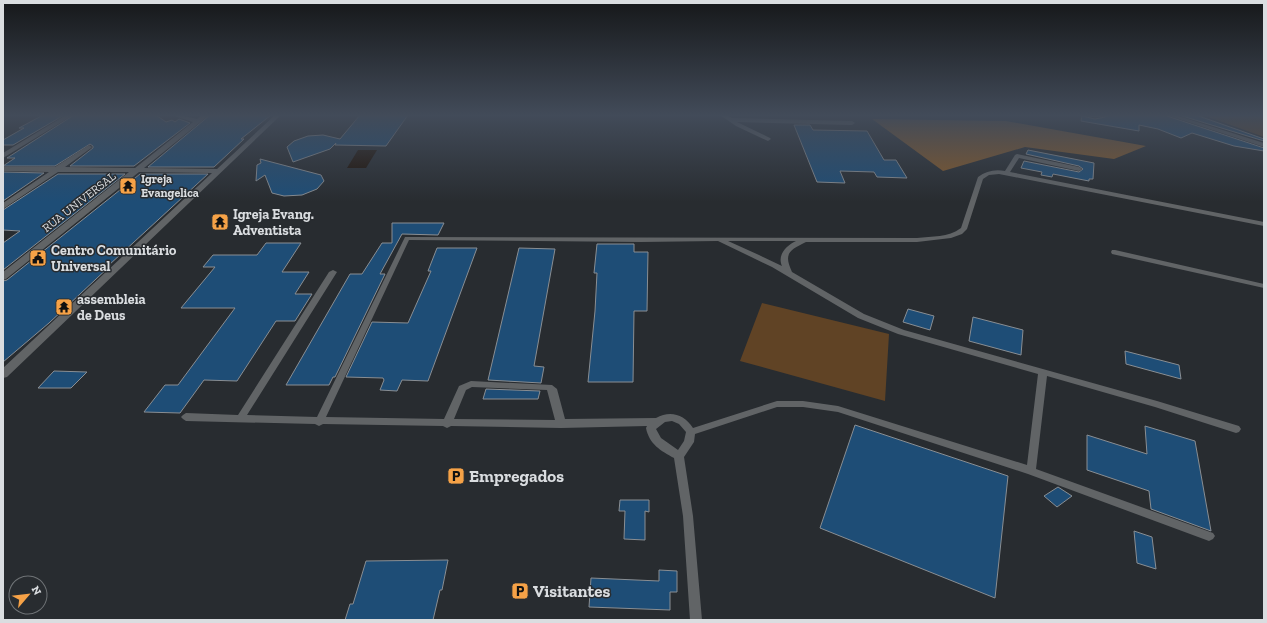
<svg xmlns="http://www.w3.org/2000/svg" width="1267" height="623" viewBox="0 0 1267 623" font-family="'Zilla Slab',serif">
<rect width="100%" height="100%" fill="#282c30"/>
<!-- green -->
<path fill="#604325" d="M1203,115H1264V137Z
M762,303L889,334L885,401L740,361Z"/>
<!-- forest -->
<path fill="#855929" d="M872,119L1006,121L1146,146L1114,159L1025,147L943,171Z"/>
<!-- water -->
<path fill="#1c0e02" d="M358,150H377L366,168H347Z"/>
<!-- building -->
<path fill="#1e4d76" stroke="#898e93" d="M43,115H64L13,145H3V140L24,128H19Z
M74,115H156L166,122L172,120L175,122L179,119L190,123L134,166H70L93,148V146L90,144L55,166H3L15,158H7Z
M210,115H271L241,139H244L214,167H148Z
M360,115H408L386,146L335,145L336,143L330,149L293,162L287,147L294,141L308,136L323,135L340,139Z
M1082,115L1086,117L1095,119L1105,117L1108,115H1166L1167,116L1264,148V151L1234,146L1192,133L1181,138L1158,129L1139,125V131L1081,121Z
M1179,115H1196L1264,139V141Z
M794,125H810L813,130L867,131L884,160H896L907,178L877,177L874,172L840,171L845,183L817,182Z
M1028,150L1094,163L1093,179H1089V181L1053,174L1052,177L1041,175L1042,172L1021,168L1024,161L1079,172L1083,169L1079,166L1026,154Z
M260,159L321,175L324,181L317,189L302,195L284,196L272,193L265,175L256,181L257,165L261,163Z
M3,172L44,173L3,201Z
M58,174H125L3,270V243L20,231L3,230V210Z
M140,174H208L109,265H111L49,323L3,362V281L7,280Z
M392,223H444L438,235L402,234L380,274H385L335,377H333L329,385H286L350,274H362L382,243H392Z
M266,243H301L282,272H309L295,294H312L295,321H276L237,381L204,380L180,413L144,412L165,385H178L235,308H181L215,267H203L213,255H257Z
M597,244H634V252H648L647,311H634L633,382H588L595,311L597,273H594Z
M437,248H477L428,381L402,380L397,391L380,390L384,380L383,378L346,377L372,322L408,323L431,271H428Z
M519,248L555,249L534,366L544,367L541,383L488,380Z
M908,309L934,316L930,330L903,322Z
M973,317L1023,330L1021,355L969,341Z
M1125,351L1179,365L1181,379L1126,364Z
M54,371L87,372L71,388H38Z
M486,389L540,391L538,399H483Z
M855,425L1008,476L995,598L820,528Z
M1145,426L1195,441L1211,531L1151,509L1149,491L1087,470V435L1147,454Z
M1058,487L1072,496L1057,507L1044,496Z
M620,500H649V512L645,511V540L624,539L625,511H619Z
M1134,531L1152,537L1156,569L1137,563Z
M448,560L442,590H440L433,620H345L350,604H353L366,561Z
M659,570L677,571V592H670V610L589,607L591,578L659,581Z"/>
<g fill="none" stroke-linecap="round" stroke-linejoin="round">
<!-- lane -->
<path fill="#616466" fill-rule="evenodd" d="M720,115H726L732,118L852,121L855,123L852,125L737,122L770,138L771,139L768,141L736,126Z
M1017,154L1079,167L1082,169L1079,171L1019,158L1010,172L1264,222V226L999,174L989,175L983,179L967,229L962,234L951,238L917,242H806C790,250 783,253 792,272L864,314L904,330L1157,401L1239,426L1241,429L1239,432L1236,433L1155,407L1047,376L1036,469L1213,533L1215,536L1213,539L1209,541L1028,474L838,412L803,407H777L695,434L694,442L684,457L693,516L702,620H690L683,516L674,458C661,451 649,444 646,428L647,426L561,428L451,426L447,428L443,426L323,424L319,426L315,424L186,421L183,419L181,417L183,415L186,413L238,415L329,272L333,270L337,272L247,415L317,417L405,237L917,238C932,236 948,238 961,228L978,177C986,171 995,169 1005,171L1015,155ZM409,240L641,242L718,241L772,267L858,318L898,334L1038,374L1027,465L838,406L803,401H777L693,428C684,414 670,410 656,418L565,419L557,389L552,385L471,381L459,386L444,419L326,417ZM728,241H796C786,246 777,255 782,266L759,255ZM472,387L547,390L555,420L454,419L466,390ZM672,421L679,424L686,432L684,441L678,450L661,438L656,429L665,422Z
M1112,250H1115L1264,284V288L1112,254L1111,252Z"/>
<!-- street -->
<path fill="#616466" fill-rule="evenodd" d="M66,115H73L3,158V153Z
M171,115H180L197,119L202,115H209L144,168L217,169L275,115H281L7,377L3,378V368L212,173L139,172L6,279L3,280V272L129,172H58L3,209V203L49,172L3,171V167H55L89,145L92,147L91,148L65,167L135,168L193,122Z
M1084,115H1107C1102,118 1089,118 1084,115Z
M1167,115H1175L1264,143V147Z"/>
</g>
<!-- sky -->
<linearGradient id="sky" x2="0" y2="1"><stop stop-color="#16181a"/><stop offset="0.57" stop-color="#424b59"/><stop offset="1" stop-color="#424b59" stop-opacity="0"/></linearGradient>
<rect width="1267" height="202" fill="url(#sky)"/>
<!-- icons -->
<defs>
<g id="temple-square" transform="scale(0.9)"><rect x="-9" y="-9" width="18" height="18" rx="4" fill="#f6a247" stroke="#282c30"/><path d="M0-6L5-2H3V0L6.5 2.5H4V6H1.5V3h-3V6H-4V2.5H-6.5L-3 0V-2H-5Z" fill="#111"/></g>
<g id="civic-square" transform="scale(0.9)"><rect x="-9" y="-9" width="18" height="18" rx="4" fill="#f6a247" stroke="#282c30"/><path d="M-.6-6.5H3V-4.5H.6V-3L4-1V1h2V6H-6V1h2V-1L-.6-3ZM-1.2 2.5V6h2.4V2.5Z" fill="#111"/></g>
<g id="parking-square" transform="scale(0.9)"><rect x="-9" y="-9" width="18" height="18" rx="4" fill="#f6a247" stroke="#282c30"/><path d="M-3.5-5.5H1a3.5 3.5 0 0 1 0 7H-1V5.5H-3.5ZM-1-3.4V-.6H.8a1.4 1.4 0 0 0 0-2.8Z" fill="#111"/></g>
</defs>
<g fill-rule="evenodd">
<use href="#temple-square" x="128" y="186"/>
<use href="#temple-square" x="220" y="222"/>
<use href="#civic-square" x="38" y="258"/>
<use href="#temple-square" x="64" y="307"/>
<use href="#parking-square" x="456" y="476"/>
<use href="#parking-square" x="520" y="591"/>
</g>
<g text-anchor="middle" dominant-baseline="central" stroke-width="3" stroke-linejoin="round" paint-order="stroke">
<!-- far-poi labels -->
<g font-size="12" font-weight="bold" fill="#dadde0" stroke="#282c30" text-anchor="start">
<text x="141" y="179">Igreja<tspan x="141" dy="14">Evangelica</tspan></text>
</g>
<!-- far-street labels -->
<g font-size="12" fill="#dadde0" stroke="#282c30">
<text transform="translate(79 202) rotate(-38)">RUA UNIVERSAL</text>
</g>
<!-- poi labels -->
<g font-size="14" font-weight="bold" fill="#dadde0" stroke="#282c30" text-anchor="start">
<text x="233" y="214">Igreja Evang.<tspan x="233" dy="16">Adventista</tspan></text>
<text x="51" y="250">Centro Comunitário<tspan x="51" dy="16">Universal</tspan></text>
<text x="77" y="299">assembleia<tspan x="77" dy="16">de Deus</tspan></text>
</g>
<!-- near-poi labels -->
<g font-size="17" font-weight="bold" fill="#dadde0" stroke="#282c30" text-anchor="start">
<text x="469" y="476">Empregados</text>
<text x="533" y="591">Visitantes</text>
</g>
</g>
<!-- border -->
<rect width="1267" height="623" fill="none" stroke="#dadde0" stroke-width="8"/>
<!-- north arrow -->
<g transform="translate(28 595) rotate(62)"><circle r="19" fill="#282c30" stroke="#6f7376"/>
<path d="M0-3L7 15L0 10L-7 15Z" fill="#f6a247"/>
<text y="-6" font-size="11" font-weight="bold" text-anchor="middle" fill="#dadde0">N</text>
</g>
</svg>
